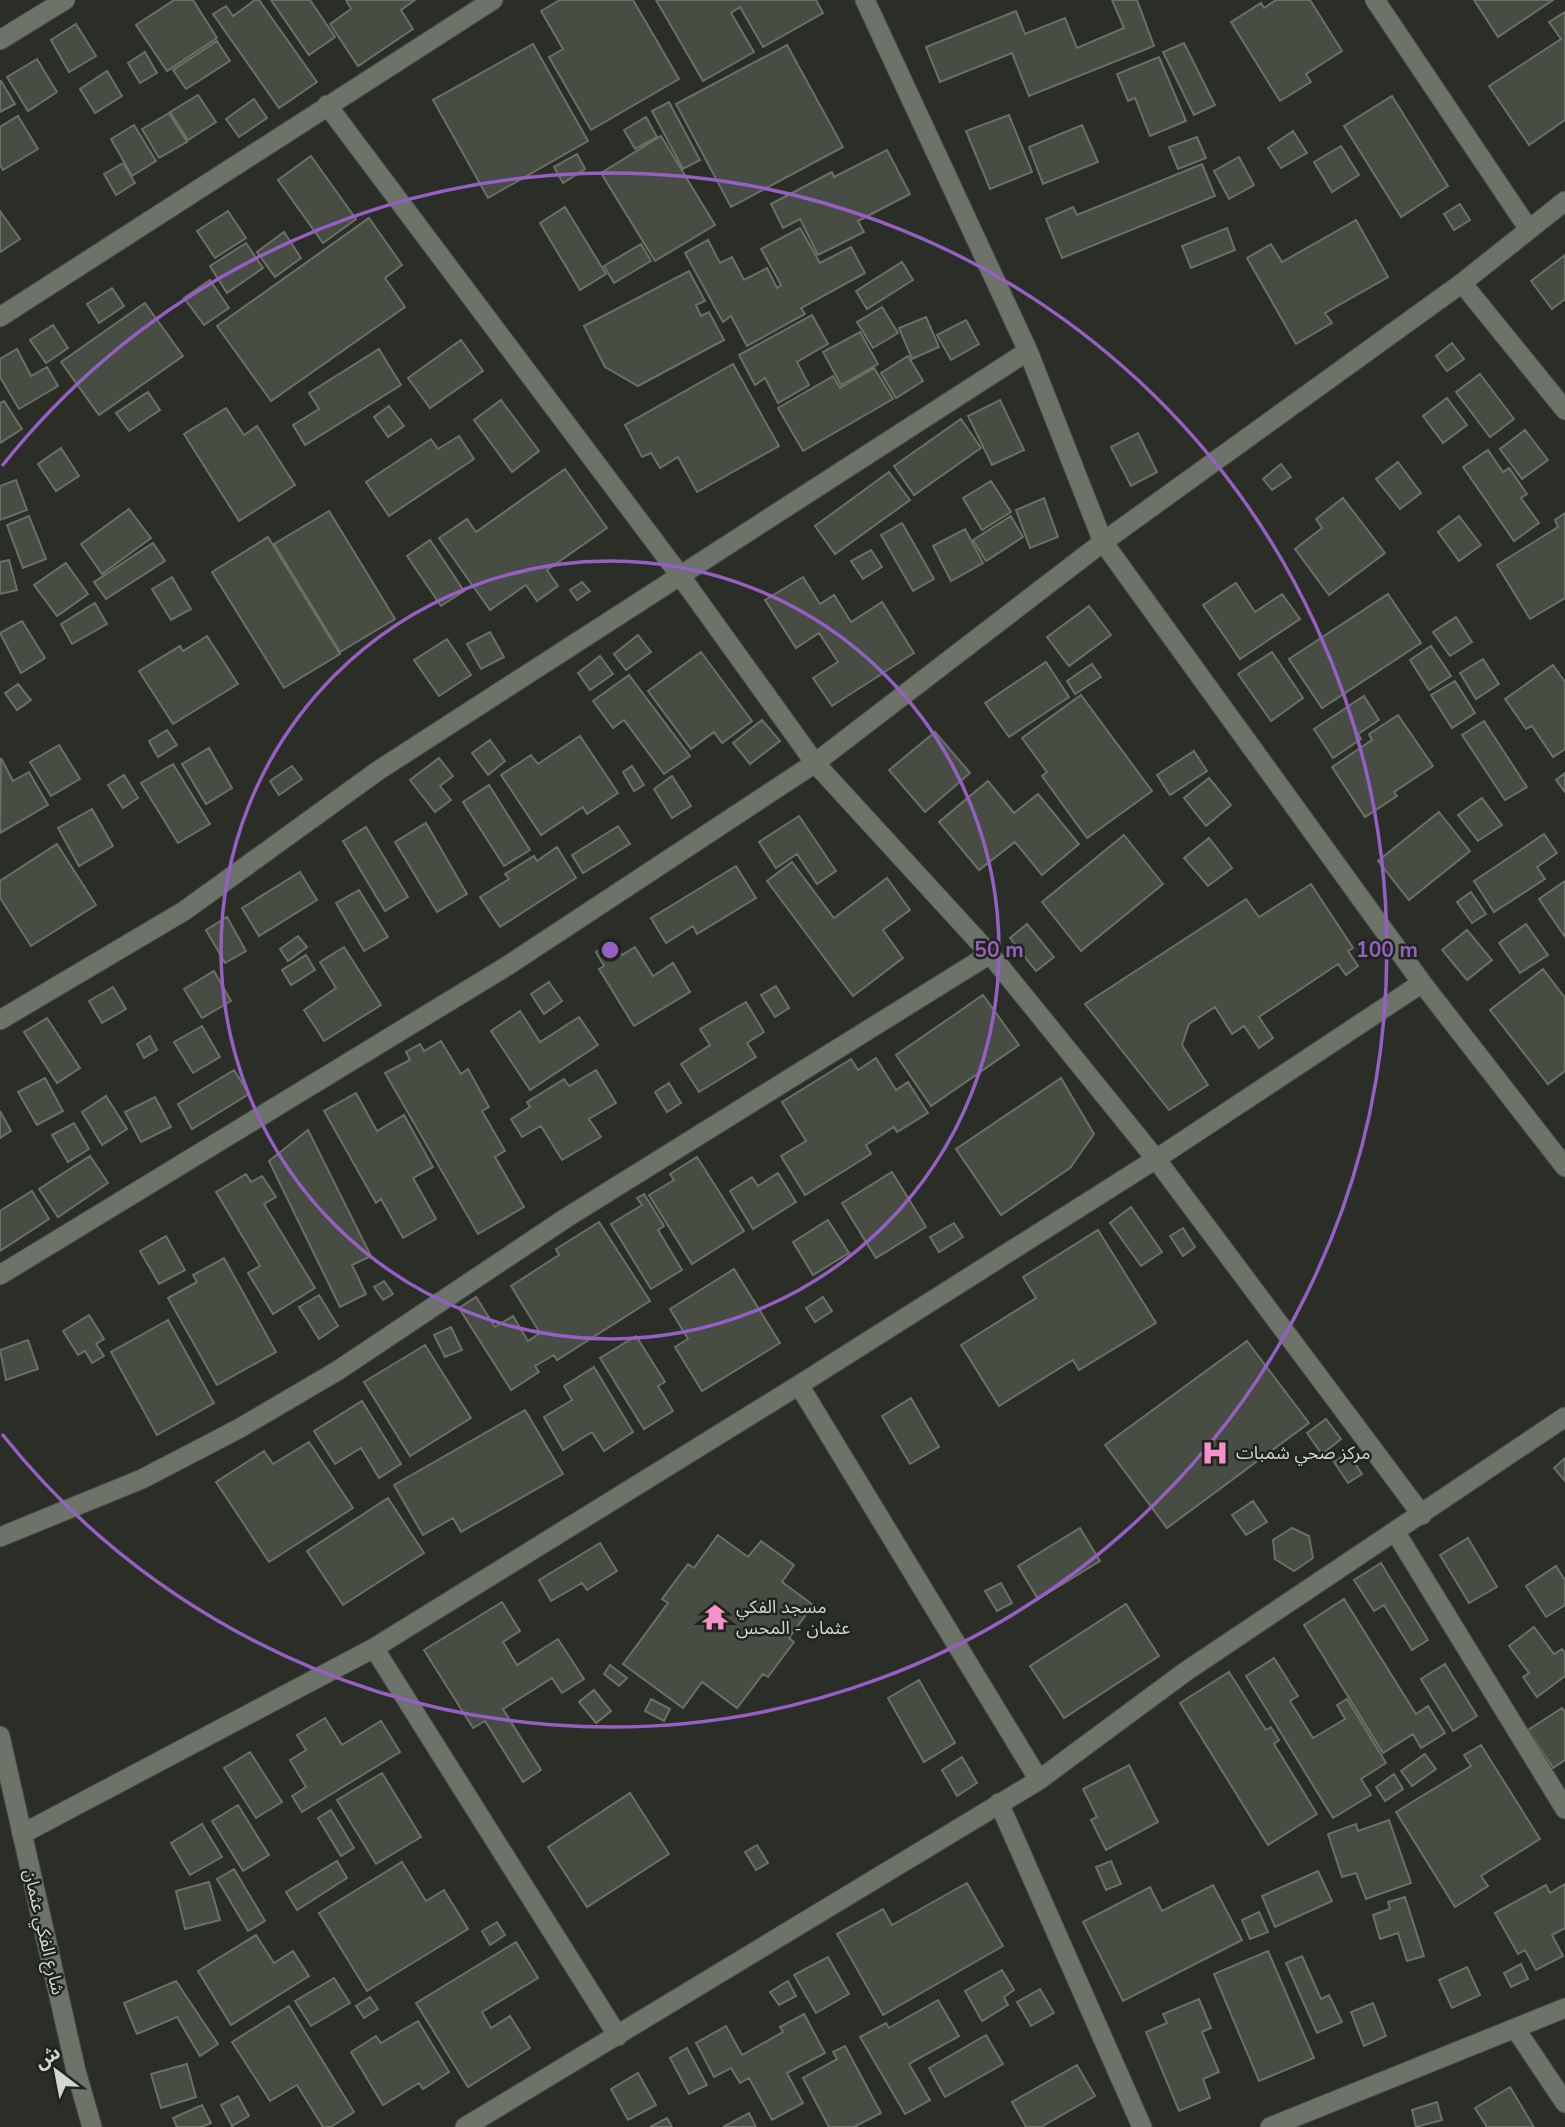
<svg xmlns="http://www.w3.org/2000/svg" width="1565" height="2127" viewBox="0 0 1565 2127" font-family="'Nunito Sans','Noto Sans Arabic',sans-serif">
<rect width="100%" height="100%" fill="#2a2e26"/>
<!-- building -->
<path fill="#484d43" stroke="#6b7066" stroke-width="2" d="M174,0H193L217,38L167,71L136,25Z
M255,0H259L317,82L279,108L213,14L226,6L233,16Z
M271,0H310L335,37L309,55Z
M346,0H415L401,10L413,29L358,66L330,24L351,9Z
M560,0H633L679,79L591,130L549,57L563,49L541,11Z
M656,0H816L823,13L763,47L740,7L731,13L754,52L703,81Z
M1112,0H1137L1154,46L1029,96L1012,53L940,82L926,47L1016,11L1025,34L1065,18L1077,48L1124,28Z
M1276,0H1310L1342,51L1306,74L1311,82L1280,101L1231,22L1261,3L1264,8Z
M1474,0H1553L1498,37Z
M1565,12V120L1529,145L1489,86L1561,39L1549,22Z
M76,24L96,56L69,72L51,40Z
M217,41L230,61L186,89L173,70Z
M1184,43L1215,105L1194,115L1163,52Z
M533,44L588,141L488,198L433,100Z
M787,45L843,147L731,207L676,104Z
M145,52L157,73L140,83L128,63Z
M1159,57L1186,121L1150,136L1135,98L1128,101L1117,74Z
M37,59L57,92L28,111L7,77Z
M107,71L122,96L95,113L80,89Z
M1,81L15,104L0,112V82Z
M198,95L216,122L188,140L170,112Z
M1392,96L1448,186L1401,217L1344,126Z
M254,99L267,118L239,137L226,119Z
M669,102L700,160L683,169L652,111Z
M169,113L187,142L159,158L142,129Z
M1009,115L1032,172L990,189L966,131Z
M18,116L38,149L3,170L0,165V127Z
M646,117L657,137L635,149L624,130Z
M134,125L156,161L132,176L111,139Z
M1082,125L1098,162L1043,184L1029,147Z
M1293,131L1307,153L1281,168L1268,148Z
M661,136L715,225L655,261L601,173Z
M1197,137L1206,158L1178,169L1169,147Z
M1341,146L1359,175L1332,192L1314,162Z
M887,150L910,194L858,221L864,232L818,255L800,219L783,228L771,204L832,172L834,177Z
M577,154L585,169L563,183L554,167Z
M311,156L356,219L323,243L278,180Z
M1239,157L1254,185L1229,199L1214,171Z
M123,163L135,183L116,195L104,174Z
M1202,164L1215,196L1062,258L1046,219L1073,207L1077,215Z
M1460,204L1470,220L1454,230L1444,214Z
M565,207L606,274L580,290L540,223Z
M0,211L20,239L0,252Z
M228,211L246,238L215,258L197,231Z
M369,218L402,265L385,278L405,307L271,401L217,326Z
M1356,220L1388,277L1325,313L1332,323L1296,344L1247,258L1271,244L1282,262Z
M800,228L820,263L851,247L865,273L801,308L805,314L747,346L731,316L723,322L685,253L708,240L720,263L732,257L744,280L767,268L777,288L781,285L761,249Z
M1227,228L1235,250L1191,268L1182,246Z
M284,232L301,258L275,277L257,252Z
M246,243L263,268L227,293L210,266Z
M641,244L651,261L614,283L604,266Z
M1565,255V299L1552,309L1531,281Z
M902,262L913,280L867,309L856,291Z
M689,271L705,301L696,305L701,316L709,312L724,340L638,386L605,367L584,326Z
M210,280L229,308L204,325L184,298Z
M112,288L124,306L99,323L87,304Z
M145,303L183,356L99,415L61,362Z
M882,307L898,333L873,348L857,322Z
M812,315L828,344L797,362L809,385L778,403L765,378L755,385L739,355Z
M926,317L939,347L912,359L899,328Z
M966,320L979,344L951,360L937,335Z
M53,325L68,348L46,363L30,340Z
M860,332L878,364L841,385L823,352Z
M461,340L483,371L430,408L408,378Z
M1452,343L1464,359L1447,371L1436,356Z
M17,349L31,376L47,367L58,386L19,409L0,377V359Z
M379,349L401,385L305,445L293,425L319,409L309,393Z
M908,356L923,381L896,398L881,373Z
M733,364L779,446L697,492L678,457L660,468L651,453L642,457L625,425Z
M874,368L893,399L803,451L778,408L833,376L840,388Z
M1480,374L1514,419L1490,437L1456,392Z
M148,392L160,410L129,431L116,413Z
M1447,398L1467,425L1443,443L1423,416Z
M501,400L539,451L512,472L474,420Z
M1000,400L1024,450L992,465L968,416Z
M4,401L22,429L0,443V403Z
M389,406L404,426L388,437L374,417Z
M226,408L244,435L257,426L295,485L239,521L184,434Z
M961,419L981,448L914,495L894,466Z
M1525,430L1548,460L1522,479L1500,449Z
M1138,433L1157,472L1131,486L1111,447Z
M459,436L474,459L389,516L366,482L431,439L438,449Z
M61,448L79,476L56,491L38,464Z
M1488,450L1503,472L1509,468L1527,494L1521,498L1539,523L1514,541L1463,467Z
M1398,462L1421,493L1400,509L1376,479Z
M1281,464L1291,477L1272,490L1263,479Z
M565,469L607,528L547,570L558,586L537,601L526,585L490,610L439,538L467,519L476,532Z
M889,472L910,500L835,554L815,526Z
M16,480L27,510L0,520V486Z
M991,481L1011,512L982,530L963,498Z
M1044,498L1058,537L1030,548L1016,510Z
M1343,498L1385,553L1329,595L1295,549L1322,528L1316,519Z
M129,509L151,538L102,574L81,544Z
M329,511L395,619L340,652L274,544Z
M1565,513V598L1530,619L1497,565L1558,527L1555,520Z
M29,516L46,559L23,568L7,525Z
M1011,516L1023,537L986,561L973,540Z
M1459,516L1481,545L1459,561L1438,532Z
M902,523L934,579L913,591L881,535Z
M965,529L983,563L951,581L933,546Z
M268,537L340,654L284,688L212,572Z
M430,540L464,591L441,606L407,556Z
M153,543L165,561L106,599L94,582Z
M871,550L882,567L863,579L851,561Z
M9,560L17,590L0,594V562Z
M66,563L88,594L57,616L34,585Z
M172,577L191,609L171,620L152,589Z
M803,577L820,604L834,595L851,622L882,602L914,653L832,706L813,678L838,662L819,633L796,648L765,600Z
M582,582L590,591L577,600L570,590Z
M1236,583L1255,612L1282,594L1300,619L1240,659L1203,605Z
M1388,594L1421,643L1322,708L1289,659Z
M95,603L107,624L72,644L61,624Z
M1089,606L1111,635L1069,666L1047,637Z
M1456,617L1472,642L1450,656L1433,632Z
M22,621L45,658L21,673L0,633Z
M490,632L504,657L481,669L467,644Z
M638,635L651,652L626,670L614,654Z
M207,636L238,684L173,724L139,671L180,646L183,651Z
M447,639L471,675L439,696L414,660Z
M1431,646L1451,676L1429,690L1410,660Z
M701,652L752,721L722,743L714,732L691,749L648,691Z
M1272,652L1303,698L1271,721L1238,674Z
M600,656L613,674L590,690L578,673Z
M1483,659L1499,684L1476,699L1460,673Z
M1046,662L1069,697L1009,737L985,703Z
M1092,664L1101,677L1075,694L1067,681Z
M1553,665L1565,682V749L1553,757L1532,726L1526,729L1505,699Z
M629,675L690,756L664,774L624,720L613,728L593,701Z
M1455,681L1475,713L1452,728L1431,695Z
M18,684L31,700L17,710L5,693Z
M1081,695L1152,791L1087,838L1042,776L1047,772L1022,738Z
M1364,696L1379,720L1358,734L1361,739L1333,758L1314,729Z
M1398,715L1433,766L1394,792L1397,796L1365,817L1332,767L1372,740L1369,734Z
M762,720L780,741L750,764L733,743Z
M1484,721L1527,787L1505,800L1462,735Z
M167,730L177,745L158,757L149,741Z
M935,732L970,773L925,812L889,770Z
M580,736L618,793L587,814L583,807L541,835L501,775L531,755L538,764Z
M490,740L505,761L488,775L472,753Z
M59,745L80,779L51,796L30,762Z
M209,748L232,788L206,804L182,764Z
M1194,751L1207,771L1170,795L1157,775Z
M1,758L13,781L29,772L48,805L0,833Z
M439,758L453,776L440,786L451,800L435,812L410,780Z
M173,764L210,824L178,843L141,783Z
M292,766L302,779L279,795L270,781Z
M632,766L644,785L634,791L623,772Z
M1565,773V792L1556,780Z
M124,775L138,798L123,808L108,785Z
M672,776L691,806L672,818L654,789Z
M1209,778L1231,805L1206,826L1184,798Z
M988,781L1014,813L1038,794L1079,844L1042,875L1015,842L979,870L939,822Z
M489,785L530,850L504,866L463,802Z
M1482,798L1502,825L1478,841L1458,815Z
M92,809L113,846L79,866L58,828Z
M1439,812L1470,851L1409,900L1378,861Z
M799,816L836,871L817,884L797,854L776,868L759,842Z
M426,823L467,894L437,912L395,842Z
M618,826L630,844L583,873L572,855Z
M366,827L408,897L385,911L343,841Z
M1544,834L1557,853L1537,867L1545,879L1494,912L1474,881Z
M1124,835L1163,884L1081,951L1042,902Z
M1209,838L1232,868L1208,886L1184,858Z
M57,844L96,905L31,946L0,898V881Z
M557,847L576,878L500,927L480,897L509,879L505,874L534,856L537,861Z
M792,862L834,918L887,878L910,910L883,930L903,958L853,996L767,881Z
M736,866L756,898L697,934L693,926L666,943L651,918Z
M300,872L317,900L259,936L242,908Z
M1565,881V937L1539,899Z
M1311,884L1353,948L1348,951L1358,966L1346,975L1338,964L1259,1017L1273,1038L1259,1048L1244,1026L1232,1034L1215,1007L1189,1024L1182,1045L1208,1085L1169,1110L1085,1004L1246,899L1259,917Z
M359,890L388,937L364,951L336,903Z
M1471,892L1486,914L1472,923L1457,902Z
M227,917L246,951L225,963L206,930Z
M1027,924L1054,957L1036,971L1010,938Z
M1526,924L1548,955L1520,973L1499,943Z
M1467,930L1492,960L1467,980L1442,950Z
M298,936L307,947L288,961L280,949Z
M614,941L622,955L635,947L653,976L673,963L690,992L634,1026L599,969L604,966L596,952Z
M344,947L381,1005L324,1041L304,1010L336,988L320,962Z
M306,955L315,970L291,985L282,970Z
M1543,969L1565,998V1071L1548,1084L1490,1010Z
M214,971L231,1001L202,1018L184,989Z
M549,982L562,1001L544,1014L531,994Z
M776,986L789,1008L775,1017L761,995Z
M113,987L126,1009L102,1023L89,1001Z
M983,995L1019,1045L931,1106L896,1055Z
M746,1002L764,1032L747,1043L756,1057L699,1092L681,1064L710,1045L700,1029Z
M520,1011L540,1042L579,1017L598,1045L530,1090L491,1031Z
M47,1018L80,1068L57,1083L24,1032Z
M202,1026L220,1057L193,1073L174,1042Z
M150,1036L157,1050L144,1058L137,1044Z
M441,1041L461,1074L468,1069L489,1107L482,1111L505,1151L495,1157L524,1207L478,1234L385,1073L410,1060L406,1052L420,1044L424,1051Z
M876,1058L896,1090L908,1082L928,1113L897,1132L894,1127L866,1145L871,1154L805,1195L781,1156L806,1141L782,1102L851,1059L858,1070Z
M234,1070L249,1094L192,1129L178,1104Z
M596,1070L616,1103L589,1119L601,1137L562,1160L541,1126L522,1137L511,1119L530,1107L527,1102L564,1079L569,1086Z
M45,1078L63,1111L37,1125L18,1092Z
M1061,1078L1094,1134L1070,1168L1001,1215L956,1149Z
M669,1083L681,1103L667,1112L655,1092Z
M356,1093L377,1131L404,1115L433,1167L413,1178L436,1219L403,1238L381,1199L376,1203L324,1111Z
M106,1096L127,1129L102,1145L82,1112Z
M155,1097L171,1127L141,1142L125,1112Z
M0,1111L11,1131L0,1138Z
M74,1123L89,1149L68,1162L52,1135Z
M308,1130L371,1256L352,1265L366,1294L340,1307L269,1161Z
M90,1156L108,1183L58,1217L39,1189Z
M697,1157L744,1231L692,1264L649,1195L674,1180L670,1174Z
M892,1172L926,1227L876,1258L842,1203Z
M778,1173L796,1202L753,1229L730,1191L752,1177L758,1186Z
M246,1174L251,1182L262,1176L276,1197L264,1204L315,1288L273,1314L248,1273L260,1266L216,1192Z
M32,1191L49,1219L0,1251V1211Z
M644,1194L664,1226L658,1230L682,1270L651,1289L611,1224L642,1205L637,1198Z
M1131,1207L1162,1252L1141,1266L1110,1223Z
M828,1220L849,1253L813,1275L793,1242Z
M599,1222L650,1301L557,1360L554,1355L535,1366L539,1372L511,1390L459,1308L476,1297L495,1327L513,1316L528,1341L540,1333L511,1286L559,1255L556,1249Z
M954,1223L963,1237L939,1252L930,1237Z
M1183,1228L1195,1247L1183,1256L1170,1236Z
M1098,1230L1156,1323L1079,1370L1073,1360L999,1406L961,1345L1036,1298L1023,1277Z
M166,1236L185,1270L159,1284L140,1251Z
M224,1258L276,1352L217,1385L168,1298L197,1282L193,1275Z
M734,1269L780,1343L702,1391L675,1347L688,1339L670,1309Z
M384,1281L393,1294L383,1300L374,1287Z
M319,1295L338,1326L319,1339L299,1307Z
M823,1297L832,1311L815,1322L806,1308Z
M89,1315L104,1339L96,1344L104,1356L92,1363L85,1351L78,1355L63,1331Z
M168,1320L214,1403L157,1435L111,1352Z
M451,1327L462,1350L445,1357L434,1335Z
M636,1336L665,1382L658,1386L673,1411L644,1429L600,1358Z
M28,1340L38,1369L6,1380L0,1350Z
M1247,1341L1309,1423L1167,1528L1105,1445Z
M425,1345L471,1418L410,1456L364,1382Z
M594,1367L633,1432L604,1451L592,1432L563,1450L544,1417L572,1400L564,1386Z
M911,1398L939,1447L910,1464L882,1416Z
M362,1401L401,1464L379,1478L361,1448L335,1464L314,1431Z
M525,1410L563,1474L461,1532L453,1518L423,1535L394,1485Z
M1326,1419L1341,1439L1322,1454L1307,1433Z
M309,1442L353,1508L269,1562L216,1482L264,1451L273,1464Z
M1348,1453L1362,1474L1348,1483L1334,1462Z
M1565,1458V1481L1554,1468Z
M388,1498L424,1553L343,1605L307,1551Z
M1253,1501L1267,1522L1246,1535L1232,1515Z
M1080,1528L1100,1561L1038,1599L1018,1566Z
M1292,1528L1309,1536L1313,1558L1294,1571L1275,1559L1273,1540Z
M718,1535L748,1557L761,1541L794,1565L782,1582L813,1605L789,1638L794,1642L768,1677L763,1674L737,1708L702,1682L683,1708L623,1664L668,1603L662,1599L688,1564L694,1568Z
M1468,1538L1497,1587L1469,1603L1440,1555Z
M600,1543L617,1571L587,1590L582,1583L551,1601L539,1580Z
M1381,1563L1428,1640L1412,1650L1384,1605L1374,1611L1354,1580Z
M1556,1566L1565,1580V1605L1546,1617L1526,1586Z
M1001,1583L1012,1603L997,1611L985,1591Z
M1344,1599L1416,1714L1428,1706L1445,1733L1421,1748L1413,1734L1383,1753L1304,1625Z
M502,1602L520,1631L503,1642L517,1665L558,1639L584,1679L562,1693L552,1678L503,1709L541,1770L523,1782L485,1721L473,1728L424,1650Z
M1126,1604L1159,1656L1064,1718L1030,1666Z
M1534,1627L1554,1654L1562,1649L1565,1653V1676L1537,1697L1523,1677L1529,1673L1509,1646Z
M1274,1658L1298,1696L1290,1701L1313,1738L1345,1719L1337,1705L1347,1699L1386,1763L1361,1779L1371,1795L1333,1818L1246,1676Z
M1445,1664L1477,1716L1453,1731L1421,1679Z
M610,1665L627,1678L619,1686L604,1674Z
M1229,1672L1266,1730L1271,1727L1279,1740L1274,1744L1317,1814L1268,1845L1180,1703Z
M919,1680L955,1743L924,1762L888,1698Z
M594,1690L611,1711L596,1723L579,1702Z
M651,1699L670,1709L664,1721L645,1711Z
M1562,1708L1565,1712V1760L1553,1768L1528,1730Z
M325,1718L342,1745L381,1721L400,1752L302,1812L292,1796L306,1787L290,1760L306,1750L297,1735Z
M1481,1745L1540,1839L1481,1876L1488,1886L1455,1907L1396,1812L1471,1766L1464,1755Z
M250,1752L282,1802L256,1818L224,1768Z
M1425,1754L1436,1769L1412,1786L1401,1771Z
M962,1757L977,1783L957,1796L942,1770Z
M1129,1765L1158,1822L1106,1850L1091,1820L1097,1817L1083,1789Z
M382,1773L421,1837L376,1864L337,1800Z
M1394,1774L1403,1789L1385,1801L1376,1787Z
M630,1793L669,1854L587,1907L548,1847Z
M238,1805L269,1855L243,1871L212,1821Z
M331,1810L354,1848L341,1856L318,1818Z
M1389,1820L1411,1883L1366,1899L1356,1873L1342,1877L1328,1834L1356,1824L1358,1831Z
M202,1824L222,1857L190,1875L171,1843Z
M757,1845L768,1863L756,1870L745,1852Z
M337,1861L347,1878L297,1910L286,1892Z
M1111,1861L1121,1884L1106,1890L1096,1867Z
M402,1862L426,1901L444,1890L468,1929L367,1991L319,1913Z
M234,1869L265,1921L248,1931L217,1879Z
M1318,1871L1332,1901L1275,1927L1262,1896Z
M209,1882L220,1920L185,1929L176,1891Z
M967,1883L1003,1946L883,2015L837,1934L883,1909L892,1925Z
M1565,1884V1928L1552,1935L1563,1956L1536,1970L1525,1950L1518,1954L1495,1913L1546,1885L1550,1893Z
M1213,1885L1242,1940L1123,2001L1083,1922L1150,1887L1162,1911Z
M1405,1897L1424,1956L1407,1961L1398,1933L1380,1939L1373,1915L1390,1909L1388,1902Z
M1259,1912L1268,1932L1250,1939L1242,1920Z
M497,1922L505,1935L490,1945L482,1931Z
M256,1935L274,1963L293,1951L309,1976L231,2025L198,1971Z
M516,1942L538,1978L482,2012L491,2028L510,2016L530,2048L468,2087L416,2003Z
M1268,1951L1314,2058L1259,2081L1214,1974Z
M1302,1956L1321,1999L1329,1995L1342,2022L1317,2033L1286,1963Z
M828,1957L849,1994L816,2013L794,1975Z
M1521,1964L1528,1979L1511,1987L1504,1973Z
M1467,1967L1480,1995L1452,2008L1439,1980Z
M1002,1970L1014,1990L1004,1997L1008,2005L982,2021L965,1991Z
M334,1978L350,2003L311,2026L295,2001Z
M176,1981L218,2044L200,2056L177,2017L137,2034L124,2003Z
M788,1981L796,1996L779,2005L770,1992Z
M1040,1989L1054,2013L1031,2026L1017,2002Z
M370,1997L378,2009L364,2018L356,2006Z
M1199,1999L1211,2028L1202,2032L1219,2072L1203,2079L1210,2098L1179,2111L1146,2032L1167,2023L1163,2014Z
M938,2000L959,2036L909,2064L930,2100L905,2114L860,2037L886,2023L889,2028Z
M1373,2003L1386,2036L1364,2046L1351,2012Z
M289,2006L354,2112L331,2127H323L297,2085L270,2101L232,2042Z
M804,2014L825,2053L787,2073L803,2103L772,2120L749,2078L740,2083L731,2068L714,2077L696,2043L726,2026L742,2055L783,2032L780,2027Z
M418,2021L449,2072L423,2089L419,2083L383,2105L351,2052L376,2036L381,2043Z
M986,2035L1003,2064L945,2097L929,2068Z
M845,2046L881,2113L854,2127H829L803,2078L837,2059L833,2052Z
M687,2048L707,2085L689,2094L670,2058Z
M187,2064L196,2097L161,2108L151,2074Z
M1077,2065L1095,2096L1041,2127H1026L1012,2102Z
M638,2073L656,2105L628,2120L611,2089Z
M1510,2087L1534,2127H1487L1475,2108Z
M238,2096L249,2116L232,2126L221,2105Z
M1437,2102L1442,2120L1416,2127L1412,2110Z
M202,2105L211,2123L201,2127H177L173,2118Z
M749,2113L756,2127H723Z
M667,2118L672,2127H650Z"/>
<g fill="none" stroke-linecap="round" stroke-linejoin="round">
<!-- minor casing -->
<g stroke="#494c44" stroke-width="21">
<path id="minor" d="M865,0L1028,351L1103,542L1422,983L1565,1167
M1375,0L1528,228
M0,40L65,0
M327,105L679,574L815,763L990,954L1156,1159L1422,1515
M1462,283L1565,410
M0,317L493,0
M0,1020L184,911L379,770L1028,351
M0,1275L507,966L815,763L1103,542L1462,283L1565,201
M799,1385L1039,1780
M1396,1533L1565,1809
M0,1537L142,1479L240,1428L337,1371L566,1218L990,954
M374,1648L618,2036
M999,1803L1142,2127
M22,1834L374,1648L799,1385L1156,1159L1422,983
M1515,2028L1565,2103
M465,2127L1039,1780L1185,1672L1565,1417
M1270,2127L1565,2008"/>
</g>
<!-- tertiary casing -->
<g stroke="#494c44" stroke-width="21">
<path id="tertiary" d="M0,1736L76,2071L92,2127"/>
</g>
<!-- minor -->
<use href="#minor" stroke="#6e7369" stroke-width="19"/>
<!-- tertiary -->
<use href="#tertiary" stroke="#6e7369" stroke-width="19"/>
</g>
<!-- distance rings -->
<g fill="none" stroke="#955fc4" stroke-width="3.5">
<circle cx="610" cy="950" r="389"/>
<path d="M2 466A777 777 0 1 1 2 1434"/>
</g>
<!-- icons -->
<defs>
<g id="hospital-bare" transform="scale(2.1)"><path d="M-5-5h3v3.5h4V-5h3V5h-3V1.5h-4V5h-3Z" fill="#f890cc" stroke="#20251c" stroke-width="2.5" paint-order="stroke"/></g>
<g id="temple-bare" transform="scale(2.1)"><path d="M0-6L5-2H3V0L6.5 2.5H4V6H1.5V3h-3V6H-4V2.5H-6.5L-3 0V-2H-5Z" fill="#f890cc" stroke="#20251c" stroke-width="2.5" paint-order="stroke"/></g>
</defs>
<g fill-rule="evenodd">
<use href="#hospital-bare" x="1215" y="1453"/>
<use href="#temple-bare" x="715" y="1617"/>
</g>
<g text-anchor="middle" dominant-baseline="central" stroke-width="5" stroke-linejoin="round" paint-order="stroke">
<!-- poi labels -->
<g font-size="18" fill="#d3d6d0" stroke="#20251c" text-anchor="start">
<text x="1236" y="1453">مركز صحي شمبات</text>
<text x="736" y="1607">مسجد الفكي<tspan x="736" dy="21">عثمان - المحس</tspan></text>
</g>
<!-- street labels -->
<g font-size="18" fill="#d3d6d0" stroke="#20251c">
<text transform="translate(44 1932) rotate(77)">شارع الفكي عثمان</text>
</g>
</g>
<circle cx="610" cy="950" r="10" fill="#955fc4" stroke="#20251c" stroke-width="3.5"/>
<g font-size="21" text-anchor="middle" font-weight="bold" fill="#955fc4" stroke="#20251c" stroke-width="5" stroke-linejoin="round" paint-order="stroke">
<text x="999" y="957">50 m</text>
<text x="1387" y="957">100 m</text>
</g>
<!-- north arrow -->
<g transform="translate(56 2071) rotate(328)" stroke="#20251c" stroke-width="5" paint-order="stroke">
<path d="M0-5L12 26L0 18L-12 26Z" fill="#d3d6d0"/>
<text y="-10" font-size="19" font-weight="bold" text-anchor="middle" fill="#d3d6d0">ش</text>
</g>
</svg>
